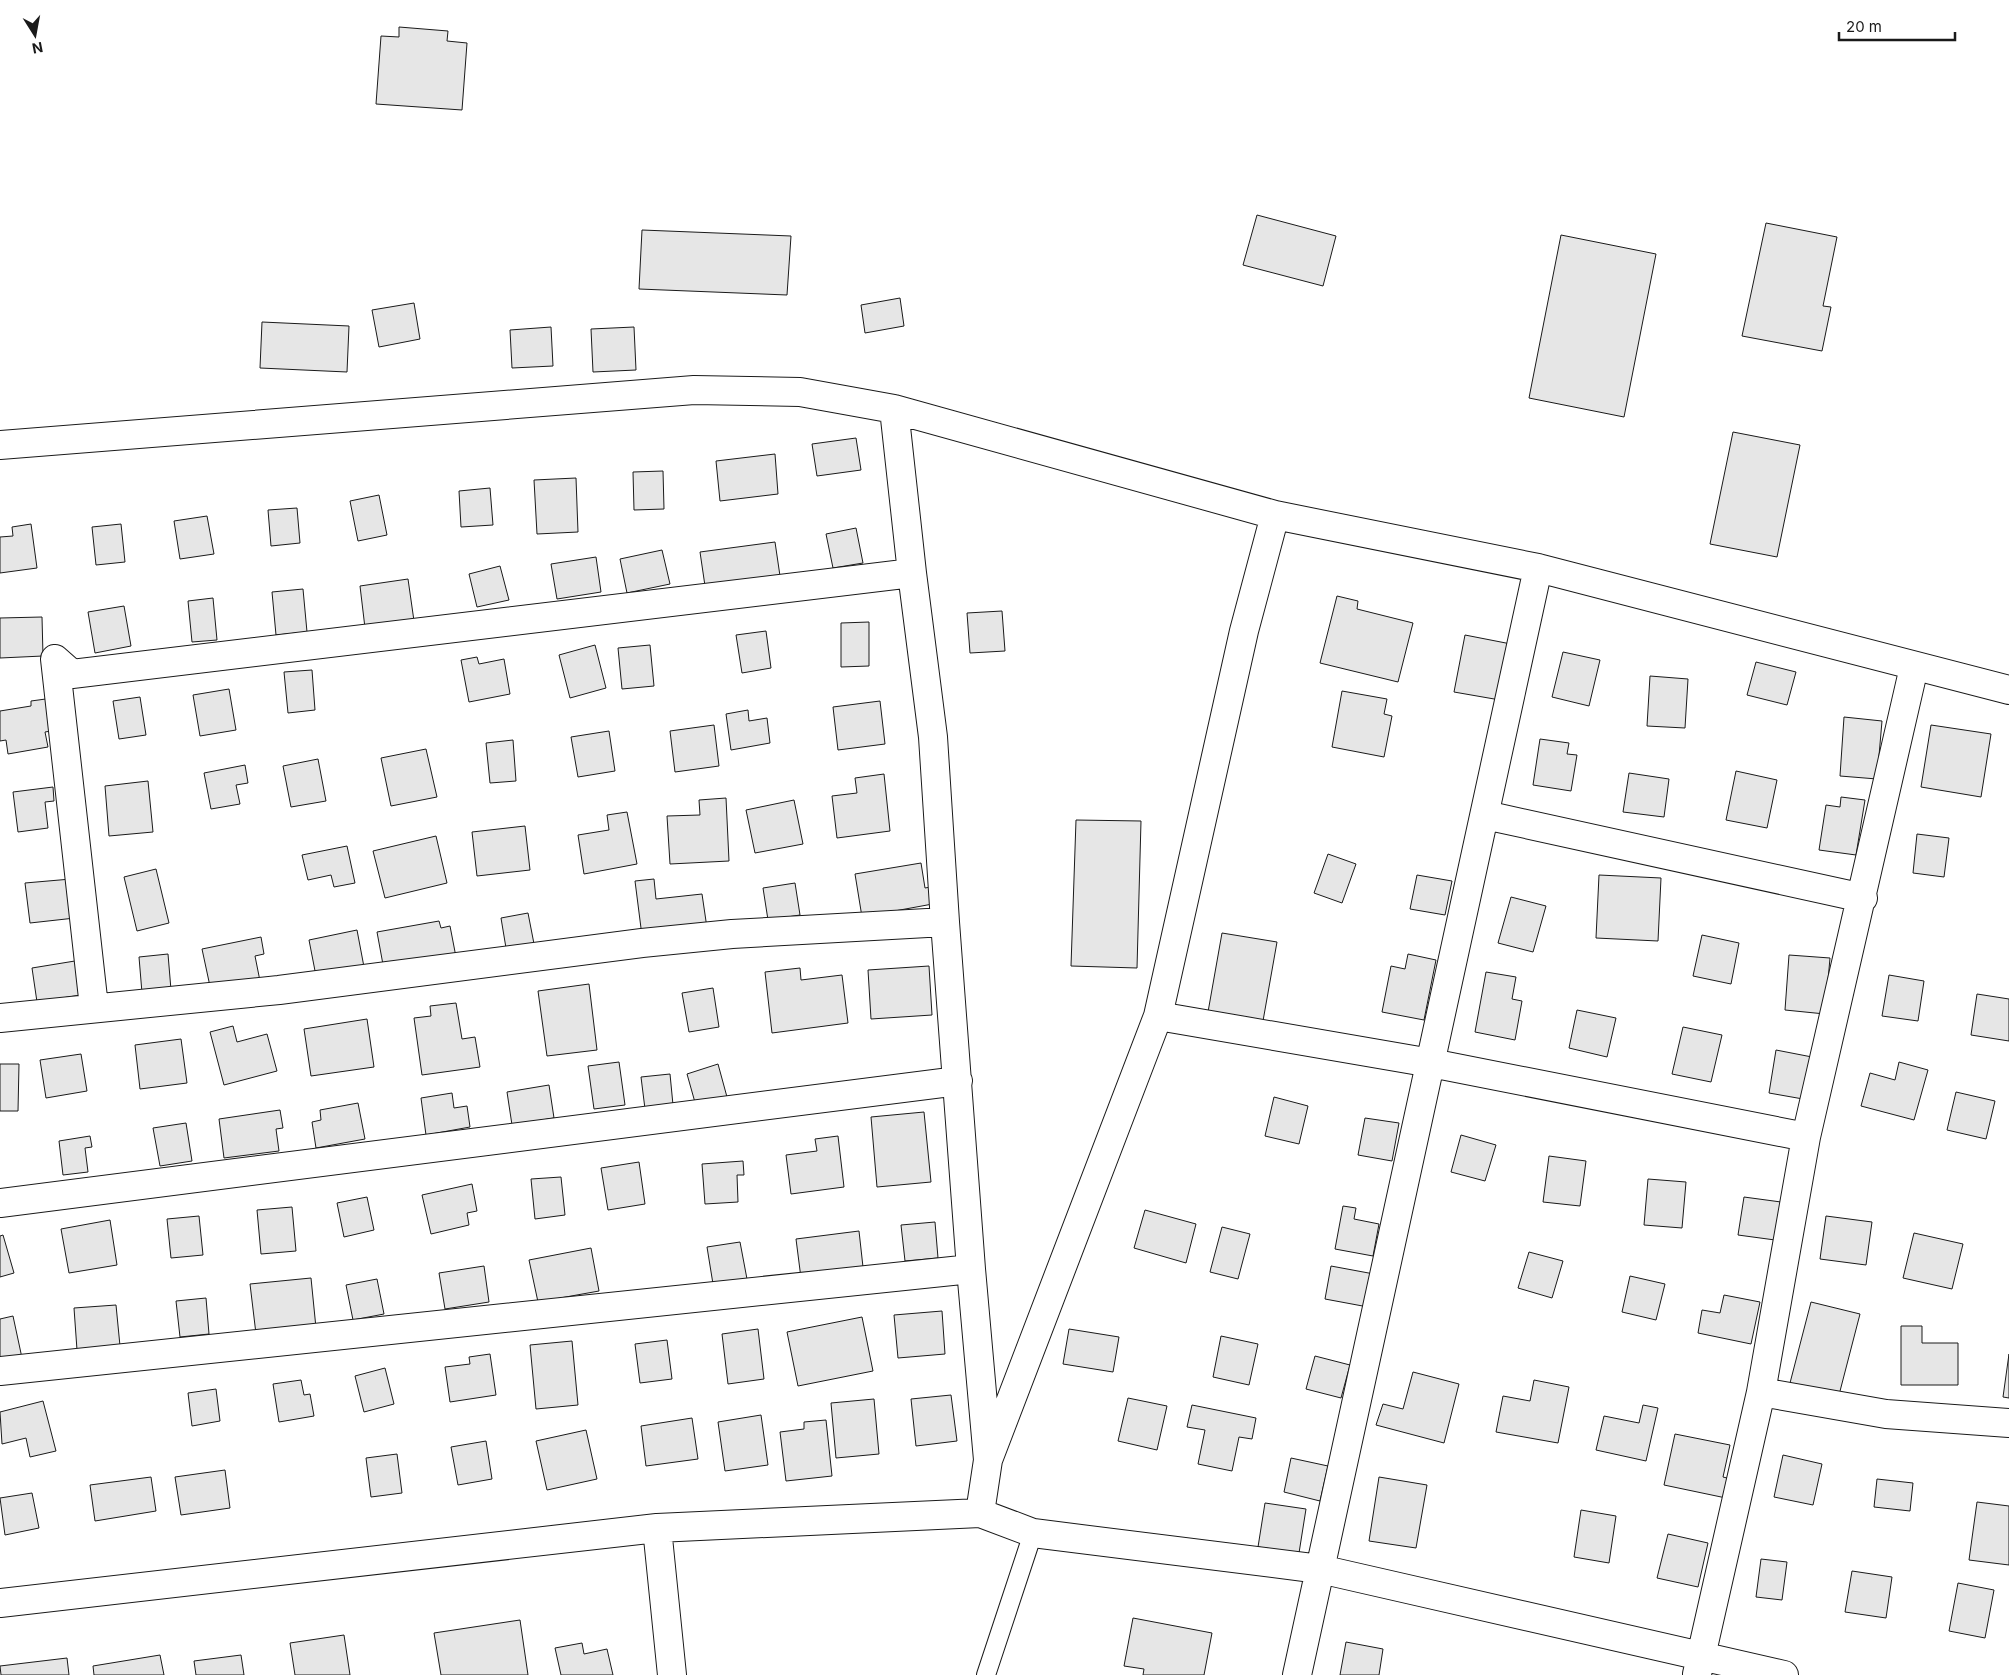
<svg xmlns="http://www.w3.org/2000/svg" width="2009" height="1675" viewBox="0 0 2009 1675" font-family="Inter,sans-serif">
<rect width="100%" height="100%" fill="#fff"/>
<!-- building -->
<path fill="#e6e6e6" stroke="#1a1a1a" d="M399,27L448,31L447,41L467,43L462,110L376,104L381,36L399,37Z
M1257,215L1336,236L1323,286L1243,265Z
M1766,223L1837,237L1823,306L1831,307L1822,351L1742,336Z
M642,230L791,236L787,295L639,289Z
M1561,235L1656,254L1624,417L1529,398Z
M900,298L904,326L865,333L861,305Z
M414,303L420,339L379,347L372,310Z
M262,322L349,326L347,372L260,368Z
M551,327L553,366L512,368L510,330Z
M634,327L636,370L593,372L591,329Z
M1733,432L1800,445L1777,557L1710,544Z
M856,438L861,470L817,476L812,444Z
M775,454L778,494L720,501L716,461Z
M663,471L664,509L634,510L633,472Z
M576,478L578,532L537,534L534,480Z
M490,488L493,525L461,527L459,491Z
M379,495L387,535L358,541L350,501Z
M297,508L300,543L271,546L268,510Z
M207,516L214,554L180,559L174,521Z
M31,524L37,568L0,573V537L13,536L12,527Z
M121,524L125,562L96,565L92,527Z
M856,528L863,563L833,568L826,534Z
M775,542L780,576L705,586L700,552Z
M662,550L670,584L627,593L620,559Z
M596,557L601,592L557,599L551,564Z
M500,566L509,600L477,607L469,574Z
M408,579L414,621L365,628L360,586Z
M303,589L307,632L276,635L272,592Z
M1337,596L1358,601L1357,609L1413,623L1398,682L1320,663Z
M213,598L217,640L192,642L188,601Z
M124,606L131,646L95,653L88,612Z
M1002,611L1005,651L970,653L967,613Z
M42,617L43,656L0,658V618Z
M869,622V666L841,667V623Z
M766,631L771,668L742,673L736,635Z
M1465,635L1511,644L1500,700L1454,692Z
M595,645L606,688L570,698L559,655Z
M650,645L654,686L622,689L618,648Z
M1563,652L1600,660L1589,706L1552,697Z
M477,657L479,664L504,659L510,694L469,702L461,660Z
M1756,662L1796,672L1787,705L1747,695Z
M312,670L315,710L288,713L284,672Z
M1650,676L1688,679L1685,728L1647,726Z
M229,689L236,730L200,736L193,695Z
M1342,691L1387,699L1384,714L1392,716L1384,757L1332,747Z
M140,697L146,735L119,739L113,701Z
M53,698L57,730L45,732L48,747L8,754L6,740L0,741V711L31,706V701Z
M880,701L885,744L838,750L833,707Z
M748,710L749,721L767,718L770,743L731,750L726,714Z
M1844,717L1882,721L1877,779L1840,776Z
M714,725L719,766L675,772L670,731Z
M1931,725L1991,734L1981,797L1921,787Z
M609,731L615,771L578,777L571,737Z
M1540,739L1569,743L1567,754L1577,755L1571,791L1533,785Z
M513,740L516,781L490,783L486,743Z
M426,749L437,797L391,806L381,758Z
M318,759L326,801L291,807L283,766Z
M245,765L248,783L236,785L240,804L211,809L204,773Z
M1736,771L1777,780L1767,828L1726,820Z
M1629,773L1669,779L1664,817L1623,812Z
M884,774L890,831L837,838L832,796L857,793L855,778Z
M148,781L153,832L109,836L105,786Z
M53,787L54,801L45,802L48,828L18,832L13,792Z
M1841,797L1865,800L1856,855L1819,850L1826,805L1840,807Z
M726,798L729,861L670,864L667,816L700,815L699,800Z
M794,800L803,844L755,853L746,810Z
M627,812L637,864L584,874L578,835L609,830L607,815Z
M1076,820L1141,821L1137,968L1071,966Z
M525,826L530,870L477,876L472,832Z
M1917,834L1949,838L1944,877L1913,873Z
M436,836L447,883L385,898L373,851Z
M347,846L355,883L334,887L331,875L308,880L302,855Z
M1328,854L1356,864L1342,903L1314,893Z
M921,863L925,888L936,886L938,903L862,917L855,874Z
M156,869L169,923L137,931L124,877Z
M1417,875L1452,881L1445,915L1410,909Z
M1599,875L1661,878L1658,941L1596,938Z
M71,879L75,918L30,923L25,883Z
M654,879L656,899L702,894L707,928L642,936L635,881Z
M795,883L800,915L768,920L763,888Z
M1511,897L1546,906L1533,952L1498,943Z
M528,913L535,949L507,954L501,918Z
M439,921L441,928L450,926L456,957L384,970L377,932Z
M357,930L364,967L316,976L309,940Z
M1222,933L1277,942L1263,1021L1208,1012Z
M1702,935L1739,943L1731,984L1693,976Z
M261,937L264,954L255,956L260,981L211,991L202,949Z
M168,954L171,990L142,993L139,957Z
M1408,954L1436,960L1424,1020L1382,1012L1391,966L1405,969Z
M1789,955L1830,958L1825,1014L1785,1010Z
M81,960L87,994L37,1002L32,968Z
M929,966L932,1015L871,1019L868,970Z
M800,968L801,980L842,975L848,1023L772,1033L765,972Z
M1486,972L1516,977L1512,999L1522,1001L1515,1040L1475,1032Z
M1889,975L1924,981L1918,1021L1882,1016Z
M589,984L597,1050L547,1056L538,991Z
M713,988L719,1027L689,1032L682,993Z
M1977,994L2009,999V1041L1971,1035Z
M456,1003L462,1039L475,1037L480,1067L422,1075L414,1018L431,1016L430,1006Z
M1577,1010L1616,1018L1607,1057L1569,1048Z
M367,1019L374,1067L311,1076L304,1029Z
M233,1026L237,1042L267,1034L277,1071L224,1085L210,1032Z
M1683,1027L1722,1035L1711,1082L1672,1074Z
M181,1039L187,1083L140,1089L135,1045Z
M1776,1050L1812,1057L1803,1099L1769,1093Z
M81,1054L87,1091L46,1098L40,1060Z
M619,1062L625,1105L594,1109L588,1066Z
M1899,1062L1928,1070L1914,1120L1861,1106L1870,1073L1895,1080Z
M0,1064H19L18,1111H0Z
M718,1064L727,1097L696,1106L687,1074Z
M670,1074L673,1105L645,1109L641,1077Z
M549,1085L554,1118L512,1125L507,1092Z
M1956,1092L1995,1101L1986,1139L1947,1130Z
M452,1093L454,1108L467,1106L470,1127L426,1135L421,1098Z
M1274,1097L1308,1106L1299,1144L1265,1136Z
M358,1103L365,1139L316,1148L312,1122L321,1120L320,1110Z
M280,1110L283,1128L276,1129L279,1151L224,1158L219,1119Z
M924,1112L931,1182L877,1187L871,1117Z
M1365,1118L1399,1123L1392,1161L1358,1155Z
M186,1123L192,1161L160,1166L153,1128Z
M1461,1135L1496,1145L1485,1181L1451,1172Z
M90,1136L92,1147L85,1148L88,1172L63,1175L59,1141Z
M838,1136L844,1187L791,1194L786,1155L817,1151L815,1139Z
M1549,1156L1586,1161L1580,1206L1543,1202Z
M743,1161L744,1175H737L738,1202L705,1204L702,1164Z
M639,1162L645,1204L608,1210L601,1168Z
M561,1177L565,1215L535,1219L531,1179Z
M1648,1179L1686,1182L1682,1228L1644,1225Z
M472,1184L477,1211L467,1213L469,1225L431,1234L422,1195Z
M367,1197L374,1230L344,1237L337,1203Z
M1744,1197L1781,1202L1775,1240L1738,1235Z
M1343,1206L1356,1208L1354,1219L1379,1224L1373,1256L1335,1249Z
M292,1207L296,1251L261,1254L257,1210Z
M1145,1210L1196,1224L1186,1263L1134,1248Z
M199,1216L203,1255L171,1258L167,1219Z
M1826,1216L1872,1222L1866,1265L1820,1259Z
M110,1220L117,1265L69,1273L61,1229Z
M935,1222L938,1258L905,1261L901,1225Z
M1222,1227L1250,1234L1238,1279L1210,1272Z
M859,1231L864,1276L801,1278L796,1239Z
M1914,1233L1963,1244L1952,1289L1903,1278Z
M3,1235L14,1273L0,1277V1236Z
M740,1242L747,1279L713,1284L707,1247Z
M591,1248L599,1291L538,1302L529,1260Z
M1529,1252L1563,1261L1552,1298L1518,1288Z
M484,1266L489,1302L445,1309L439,1273Z
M1331,1266L1374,1274L1368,1307L1325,1299Z
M1630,1276L1665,1284L1656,1320L1622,1312Z
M311,1278L316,1328L256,1334L250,1284Z
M377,1279L384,1314L353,1320L346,1285Z
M1724,1295L1760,1302L1751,1344L1698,1333L1702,1310L1720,1313Z
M206,1298L209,1334L180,1337L176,1301Z
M1811,1302L1860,1314L1839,1395L1790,1383Z
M116,1305L120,1346L77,1350L74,1308Z
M942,1311L945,1354L898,1358L894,1315Z
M13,1316L22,1358L0,1363V1319Z
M862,1317L873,1371L798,1386L787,1332Z
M1901,1326H1922V1343H1958V1385H1901Z
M758,1329L764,1379L728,1384L722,1334Z
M1069,1329L1119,1337L1113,1372L1063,1364Z
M1221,1336L1258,1344L1249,1385L1213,1377Z
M667,1340L672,1379L640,1383L635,1344Z
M572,1341L578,1405L536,1409L530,1345Z
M490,1354L496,1395L450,1402L445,1367L470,1364L469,1357Z
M2009,1354V1398L2003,1397Z
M1315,1356L1350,1365L1341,1398L1306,1389Z
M385,1368L394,1404L364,1412L355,1376Z
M1413,1372L1459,1384L1444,1443L1376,1425L1383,1404L1403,1409Z
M301,1380L304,1395L310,1394L314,1416L279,1422L273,1384Z
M1534,1380L1569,1387L1558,1443L1496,1432L1503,1396L1530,1401Z
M216,1389L220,1421L192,1426L188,1393Z
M951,1395L957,1441L916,1446L911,1399Z
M1128,1398L1167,1406L1157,1450L1118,1441Z
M874,1399L879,1454L836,1458L831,1403Z
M43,1401L56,1451L30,1457L26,1438L2,1444L0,1412Z
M1192,1405L1256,1418L1252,1439L1239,1437L1232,1471L1198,1464L1205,1430L1187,1427Z
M1643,1405L1658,1408L1646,1461L1596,1450L1604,1416L1639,1423Z
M761,1415L768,1465L725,1471L718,1422Z
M692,1418L698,1459L646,1466L641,1426Z
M826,1420L832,1476L786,1481L780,1432L804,1429V1422Z
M586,1430L597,1479L547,1490L536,1441Z
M1675,1434L1730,1445L1723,1477L1731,1479L1726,1498L1664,1485Z
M486,1441L492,1479L458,1485L451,1447Z
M397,1454L402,1493L371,1497L366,1458Z
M1783,1455L1822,1464L1813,1505L1774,1497Z
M1291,1458L1328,1466L1320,1501L1284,1492Z
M225,1470L230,1508L181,1515L175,1477Z
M151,1477L156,1511L95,1521L90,1485Z
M1379,1477L1427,1485L1416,1548L1369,1541Z
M1877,1479L1913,1483L1910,1511L1874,1507Z
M32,1493L39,1528L5,1535L0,1498Z
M1977,1502L2009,1506V1565L1969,1560Z
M1265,1503L1306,1509L1299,1553L1258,1547Z
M1581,1510L1616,1516L1609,1563L1574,1557Z
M1668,1534L1708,1543L1698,1587L1657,1578Z
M1761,1559L1787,1562L1782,1600L1756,1597Z
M1852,1571L1892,1577L1886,1618L1845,1612Z
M1958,1583L1994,1590L1985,1638L1949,1631Z
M1133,1618L1212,1633L1204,1675H1143L1144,1669L1124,1666Z
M520,1620L528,1675H441L434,1633Z
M344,1635L350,1675H295L290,1643Z
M1346,1642L1383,1649L1379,1675H1340Z
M582,1643L584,1654L607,1649L613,1675H561L555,1648Z
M160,1655L164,1675H94L93,1666Z
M241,1655L244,1675H196L194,1661Z
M67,1658L69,1675H1L0,1666Z"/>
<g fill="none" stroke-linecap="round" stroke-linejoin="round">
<!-- service casing -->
<g stroke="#1a1a1a" stroke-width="20">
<path id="service" d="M986,1675L1033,1533"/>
</g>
<!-- minor casing -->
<g stroke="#1a1a1a" stroke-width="30">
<path id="minor" d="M894,409L1275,515L1538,568L2009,690
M0,445L694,390L800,392L894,409L912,573L933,737L945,922L732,934L642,943L279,990L0,1018
M1485,815L1863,898
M945,922L971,1269L988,1460L980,1513
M94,1007L55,659L72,674L912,573
M1158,1016L1431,1063L1806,1137
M0,1203L958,1081
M0,1371L971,1269
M1761,1392L1886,1414L2009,1423
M988,1460L1158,1016L1244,631L1275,515
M657,1528L672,1675
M0,1603L657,1528L980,1513L1033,1533L1320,1569L1784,1675
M1697,1674L1761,1392L1806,1137L1914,667
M1297,1675L1538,568"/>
</g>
<!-- service -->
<use href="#service" stroke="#fff" stroke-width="18"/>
<!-- minor -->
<use href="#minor" stroke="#fff" stroke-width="28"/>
</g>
<!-- north arrow -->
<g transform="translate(35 35) rotate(169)" stroke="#ffffff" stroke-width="4" paint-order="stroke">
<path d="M0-4L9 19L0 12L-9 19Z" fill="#1a1a1a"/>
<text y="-8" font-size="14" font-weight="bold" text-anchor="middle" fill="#1a1a1a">N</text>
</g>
<!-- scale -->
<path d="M1839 32v8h116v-8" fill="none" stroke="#1a1a1a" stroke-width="2.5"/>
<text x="1846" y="32" font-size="15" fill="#1a1a1a" stroke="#ffffff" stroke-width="4" paint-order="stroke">20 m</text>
</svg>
